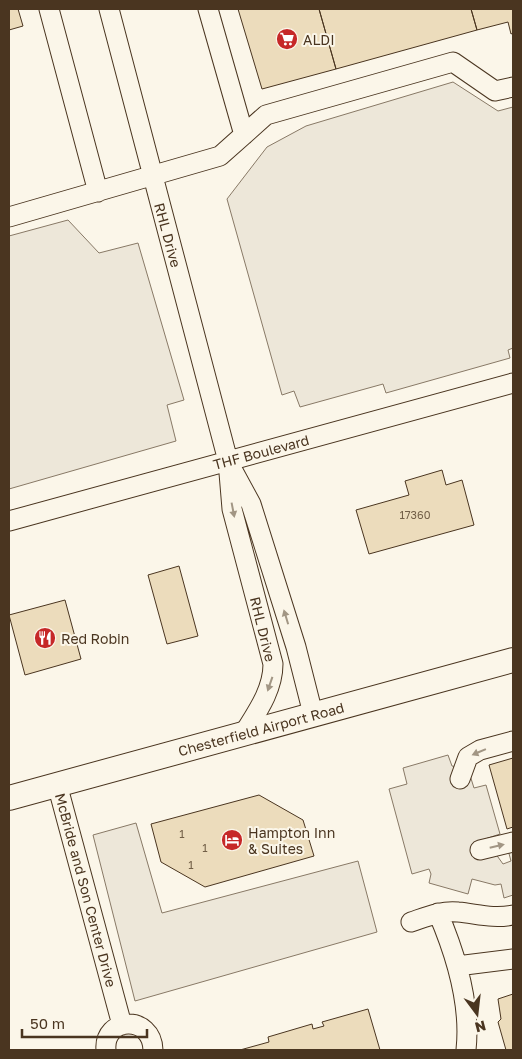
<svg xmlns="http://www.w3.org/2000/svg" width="522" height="1059" viewBox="0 0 522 1059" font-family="'Golos Text',sans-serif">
<rect width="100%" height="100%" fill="#fbf6e9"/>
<!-- parking -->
<path fill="#ede7d9" stroke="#887966" d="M453,82L498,111L513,107V348L508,350L510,358L386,393L383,384L300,407L294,391L282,395L227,199L267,147L306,126Z
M68,220L99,253L138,243L184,400L167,405L176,441L9,489V236Z
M448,755L452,766L468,769L474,788L486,785L500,834L485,839L503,864L511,861L508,850L513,849V895L504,898L501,884L495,885L472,879L468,894L429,883L431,874L429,869L412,874L389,789L407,784L403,768Z
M136,823L162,913L358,861L377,932L135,1001L93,835Z"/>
<!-- building -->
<path fill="#ecdcbc" stroke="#4a3520" d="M9,9H18L23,26L9,30Z
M238,9H319L336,69L262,89Z
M319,9H471L477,30L336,69Z
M471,9H513V33L511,34L508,22L477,30Z
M442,470L446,485L462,480L474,525L369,554L356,510L409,495L405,481Z
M179,566L198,636L167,644L148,575Z
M65,600L81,659L25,675L9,615Z
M513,758V827L507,829L489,765Z
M259,795L303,820L314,856L205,887L161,862L151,824Z
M513,994V1050H506L498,1022L501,1019L498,999Z
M368,1009L380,1050H240L269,1042L268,1037L312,1024L313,1029L324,1026L322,1022Z"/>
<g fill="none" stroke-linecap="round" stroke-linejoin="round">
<!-- minor casing -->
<g stroke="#4a3520" stroke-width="21">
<path id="minor" d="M49,9L98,192
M109,9L228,461L232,509L273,664C273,690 257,712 244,733
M208,9L244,135
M9,217L220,156L266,115L453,62L495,91L513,87
M232,469L251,504L296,647L313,714
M9,521L513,383
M460,779L468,757L480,750L513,741
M57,784L122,1025
M480,850L513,842
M438,913C456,955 471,1004 466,1050
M411,922C426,917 442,910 458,912C478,914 493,919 513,915
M457,966L513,959
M106,1050C103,1017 152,1014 153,1050"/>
</g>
<!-- major casing -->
<g stroke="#4a3520" stroke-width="26">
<path id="major" d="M9,798L513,660"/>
</g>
<!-- minor -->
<use href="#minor" stroke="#fbf6e9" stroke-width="19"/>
<!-- major -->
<use href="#major" stroke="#fbf6e9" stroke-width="24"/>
</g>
<!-- one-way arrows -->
<defs><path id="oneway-solid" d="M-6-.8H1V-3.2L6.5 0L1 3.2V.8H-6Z" transform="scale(1.25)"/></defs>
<g fill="#a29684">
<use href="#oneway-solid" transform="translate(233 510) rotate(79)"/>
<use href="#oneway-solid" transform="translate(286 617) rotate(-107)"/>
<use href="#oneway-solid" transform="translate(270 684) rotate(109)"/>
<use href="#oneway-solid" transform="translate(479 752) rotate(157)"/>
<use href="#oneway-solid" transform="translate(497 846) rotate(-13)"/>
</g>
<!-- icons -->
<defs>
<g id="supermarket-disc" transform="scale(1.125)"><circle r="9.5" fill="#c62828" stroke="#fbf6e9"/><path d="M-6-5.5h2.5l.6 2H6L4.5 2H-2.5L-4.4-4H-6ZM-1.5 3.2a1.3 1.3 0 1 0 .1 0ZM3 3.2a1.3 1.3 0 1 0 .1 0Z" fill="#fff"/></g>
<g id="restaurant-disc" transform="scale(1.125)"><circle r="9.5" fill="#c62828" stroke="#fbf6e9"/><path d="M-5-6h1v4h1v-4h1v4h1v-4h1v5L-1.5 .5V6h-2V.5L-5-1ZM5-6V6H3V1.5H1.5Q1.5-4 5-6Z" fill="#fff"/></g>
<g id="hotel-disc" transform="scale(1.125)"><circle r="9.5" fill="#c62828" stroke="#fbf6e9"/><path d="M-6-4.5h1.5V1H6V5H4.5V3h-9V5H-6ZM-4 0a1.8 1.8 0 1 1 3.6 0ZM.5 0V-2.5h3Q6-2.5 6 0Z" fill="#fff"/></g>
</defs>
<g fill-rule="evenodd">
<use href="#supermarket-disc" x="287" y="39"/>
<use href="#restaurant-disc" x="45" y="638"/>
<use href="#hotel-disc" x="232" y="840"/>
</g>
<g text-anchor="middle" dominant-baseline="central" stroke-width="4" stroke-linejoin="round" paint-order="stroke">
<!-- number labels -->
<g font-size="11" fill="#725f47">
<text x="415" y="514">17360</text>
<text x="182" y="833">1</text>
<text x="205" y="847">1</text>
<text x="191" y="864">1</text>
</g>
<!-- poi labels -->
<g font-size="14" fill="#4a3520" stroke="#fbf6e9" text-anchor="start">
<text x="303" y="39">ALDI</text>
<text x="61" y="638">Red Robin</text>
<text x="248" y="832">Hampton Inn<tspan x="248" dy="16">&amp; Suites</tspan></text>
</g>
<!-- street labels -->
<g font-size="14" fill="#4a3520" stroke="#fbf6e9">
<text transform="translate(168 235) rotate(75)">RHL Drive</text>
<text transform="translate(261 452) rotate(-15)">THF Boulevard</text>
<text transform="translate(263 629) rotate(76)">RHL Drive</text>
<text transform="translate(261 729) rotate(-15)">Chesterfield Airport Road</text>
<text transform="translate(86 890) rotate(75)">McBride and Son Center Drive</text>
</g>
</g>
<!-- border -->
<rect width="522" height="1059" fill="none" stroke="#4a3520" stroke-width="20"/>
<!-- north arrow -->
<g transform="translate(477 1014) rotate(165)" stroke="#fbf6e9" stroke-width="4" paint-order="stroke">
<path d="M0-4L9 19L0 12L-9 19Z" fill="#4a3520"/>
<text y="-8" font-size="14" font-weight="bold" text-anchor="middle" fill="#4a3520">N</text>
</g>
<!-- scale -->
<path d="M22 1029v8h125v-8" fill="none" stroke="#4a3520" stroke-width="2.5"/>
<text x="30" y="1029" font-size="15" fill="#4a3520" stroke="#fbf6e9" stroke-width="4" paint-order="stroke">50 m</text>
</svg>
